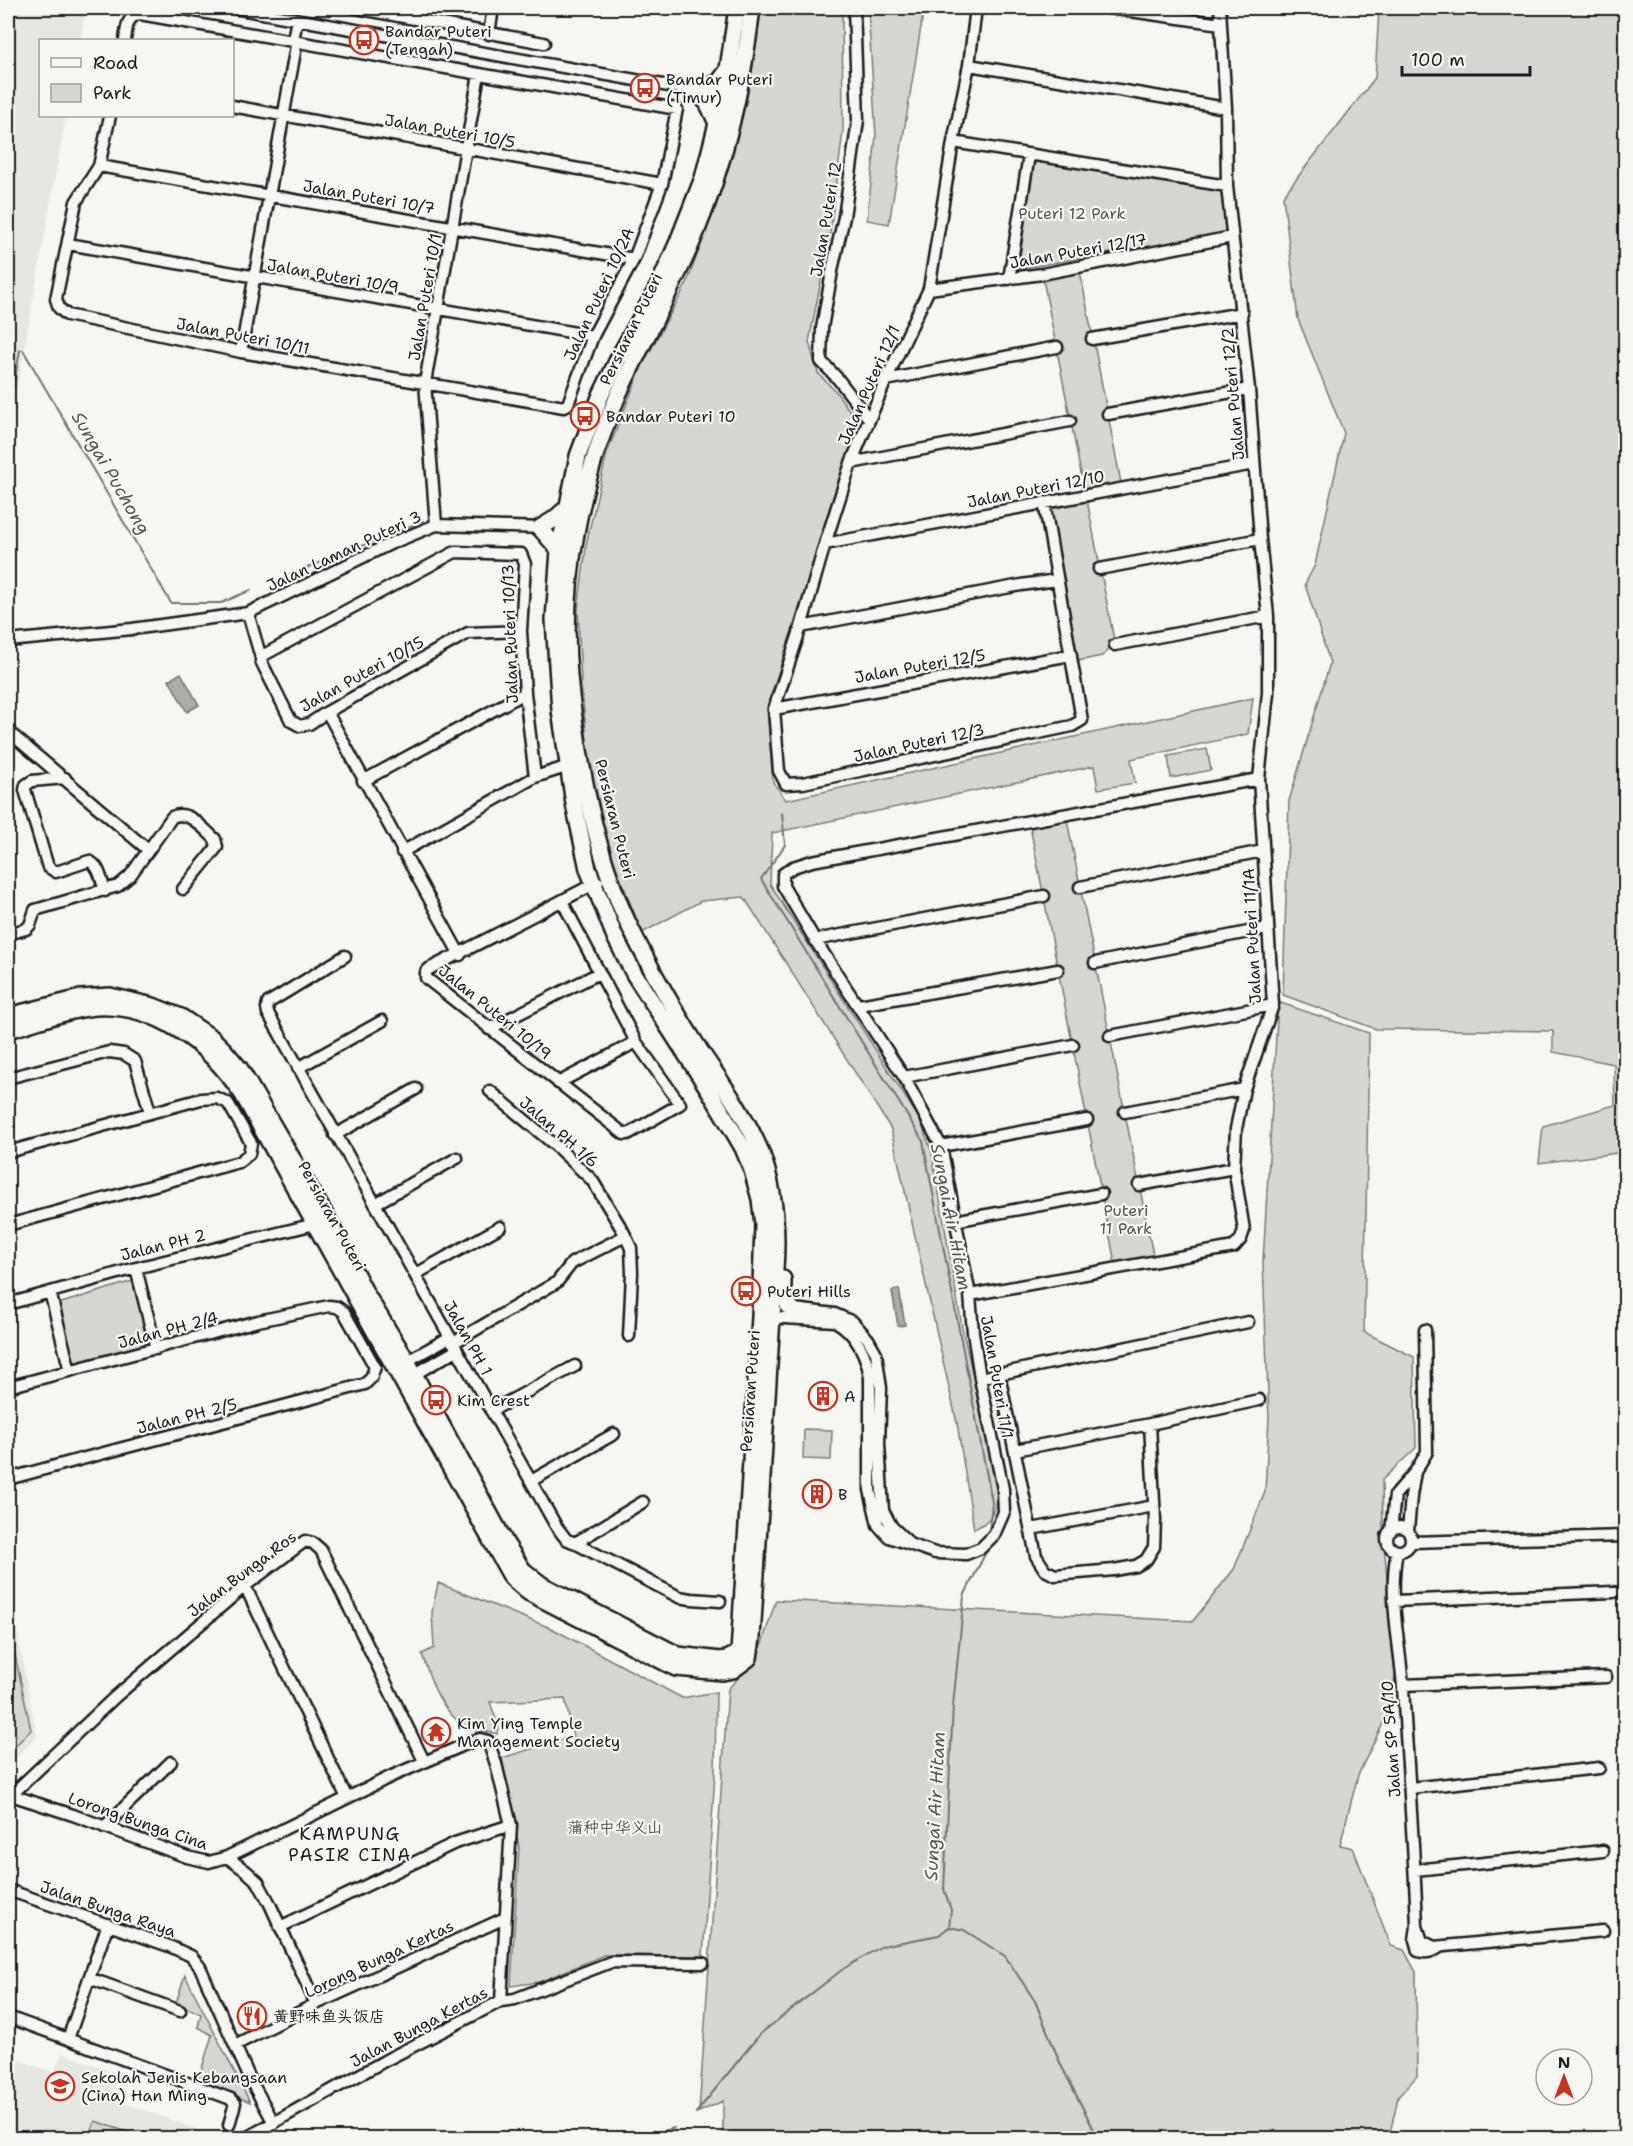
<svg xmlns="http://www.w3.org/2000/svg" width="1633" height="2146" viewBox="0 0 1633 2146" font-family="'Shantell Sans','LXGW WenKai TC',sans-serif">
<rect width="100%" height="100%" fill="#f6f6f2"/>
<filter id="ink" filterUnits="userSpaceOnUse"><feTurbulence type="fractalNoise" baseFrequency=".0167" numOctaves="2"/><feDisplacementMap in="SourceGraphic" scale="12" xChannelSelector="R" yChannelSelector="G"/><feConvolveMatrix kernelMatrix="1 2 1 2 8 2 1 2 1" color-interpolation-filters="sRGB"/></filter>
<g filter="url(#ink)">
<!-- built -->
<path fill="#e6e6e2" d="M8,8H86L80,40H40V116H66L8,440Z
M8,1597L17,1632L37,1737L8,1765Z
M62,2053L117,2074L110,2098L222,2138H8V2056L54,2073Z"/>
<!-- green -->
<path fill="#d6d6d2" stroke="#797977" stroke-width="1.5" d="M761,8H842L843,131L830,234L809,342L818,373L837,393L859,424L767,707L773,782L786,800L1253,698L1248,734L1131,759L1135,783L1098,789L1094,766L772,833L770,884L920,1120L932,1153L962,1327L998,1489C994,1510 995,1520 974,1529L957,1423L891,1129L744,897L701,901L642,933L609,849L590,769L581,684L578,609L587,540L607,453L642,366L687,283L726,175L747,97Z
M868,8H924L889,224L867,220L876,136Z
M1373,8H1625V1152L1539,1163L1543,1126L1615,1105L1614,1064L1553,1052V1031L1376,1029L1283,995L1289,801L1330,663L1305,584L1315,565L1344,433L1298,319L1283,196L1375,78L1379,10Z
M1034,161L1221,188L1226,233L1018,269Z
M1079,266L1122,488L1086,495L1115,645L1102,656L1073,662L1044,502L1085,494L1042,274Z
M1207,749L1211,770L1171,778L1168,756Z
M1066,815L1154,1260L1116,1268L1029,821Z
M1278,1002L1369,1033L1364,1332L1414,1357L1416,1448L1382,1480L1383,1530L1395,1677L1389,1711L1358,1775L1340,1845L1353,1848L1391,1946L1404,1950L1416,1972L1417,2076L1398,2097L1389,2138H723V2101L699,2112L728,1689L758,1656L776,1600L1193,1621L1234,1569L1265,1492L1269,1418L1263,1262Z
M133,1281L150,1343L74,1364L58,1304Z
M804,1429L832,1430L831,1460L803,1459Z
M438,1583L553,1629L682,1698L716,1692L715,1774L703,1956L604,1955L539,1982L511,1986L519,1847L502,1758L573,1736L565,1699L490,1702L499,1728L497,1734C488,1731 476,1732 469,1728C441,1714 431,1682 422,1654L434,1648L432,1612Z
M10,1631L31,1730L8,1753V1632Z
M185,1975L250,2102L198,2081L212,2035L198,2027L201,2014L176,2003Z
M95,2121L145,2138H89Z"/>
<!-- water -->
<path fill="#acaca9" stroke="#727271" stroke-width="1.5" d="M181,673L199,705L187,712L169,680Z
M899,1289L905,1325L898,1326L892,1291Z"/>
<g fill="none" stroke-linecap="round" stroke-linejoin="round">
<!-- stream -->
<path stroke="#727271" stroke-width="2" d="M8,420L20,350H23L171,603H221L251,590
M289,575L423,521
M782,813L785,845L761,879L923,1141L992,1502L989,1531
M949,1927L964,1930L1005,1956L1035,2001L1061,2065L1098,2138
M696,2113L760,2034L843,1969L882,1946L939,1935L949,1927L951,1910L944,1889L953,1706L964,1596L988,1548
M641,2138L674,2128"/>
<!-- minor casing -->
<g stroke="#1c1c1c" stroke-width="15">
<path id="minor" d="M234,8L730,97
M355,8L544,43
M854,8L858,120L844,217L833,266L822,328L821,361L838,379L869,419
M976,8L969,65L953,142L929,289L886,380L851,463L825,544L801,627L774,709L779,771L786,784L803,783L1072,726L1082,720L1044,502
M1109,8L1221,24
M489,34L493,8
M969,65L1226,108
M232,106L662,184
M110,116L99,166L76,202L56,299L59,308L67,315L241,352L564,407L568,404L593,336L634,259L662,184L677,109L140,14C126,16 127,29 125,40
M953,142L1227,186
M99,166L634,259
M68,244L593,336
M1009,279L1029,155
M929,289L1042,274L1232,237
M1092,339L1242,313
M241,352L296,46L293,40L297,19
M886,380L1057,347
M1108,414L1249,389
M851,463L1070,421
M436,525L425,383L479,74
M825,544L1254,464
M1099,569L1260,539
M248,613L261,658
M801,627L1021,585L1057,580
M521,631L468,633L327,712L309,724L300,726L291,721L261,661L262,656L455,552L521,554L525,564L521,631L525,693L535,777
M8,641L132,629L248,613L392,543L436,525L547,528
M1115,645L1268,616
M774,709L1071,655
M327,712L460,955
M10,733L147,849
M65,778L32,781L26,785L25,790L48,867L56,872L89,861C100,866 101,880 105,891
M363,781L525,693
M402,852L535,777L569,766
M1080,887L1263,851
M562,901L636,1042L680,1104L628,1134H624L426,978V972L429,969L598,882
M8,934L26,929L30,925L35,910L118,886L130,876L172,817C188,809 203,828 215,839L217,847L183,889
M815,940L1044,896
M345,956L268,1003L267,1008L268,1013L556,1526L566,1539L575,1543L679,1597L691,1599L720,1601
M1095,963L1268,928
M859,1005L1058,970
M489,1029L599,973
M1110,1036L1273,1005
M298,1068L382,1021
M904,1077L1073,1045
M8,1078L109,1052L124,1054L135,1061L150,1112
M558,1083L636,1042
M490,1091L556,1146L592,1180L623,1231L631,1248L632,1273L629,1336
M1125,1112L1244,1089
M335,1135L416,1089
M941,1146L1087,1120
M8,1152L201,1099L217,1098L228,1103L251,1143L249,1154L239,1162L8,1225
M1139,1185L1234,1168
M375,1204L457,1158
M954,1221L1101,1194
M136,1268L156,1349
M416,1274L500,1227
M50,1292L70,1371
M970,1295L1234,1247L1241,1239L1244,1230L1234,1168L1236,1129L1244,1089L1273,1005L1259,779L1268,693V616L1260,539L1249,389L1227,186L1226,108L1220,8
M8,1304L136,1268L319,1223
M786,1308L835,1314L853,1322L868,1339L876,1353L881,1388L879,1443L883,1511L892,1527L907,1541
M767,1317L835,1321C856,1333 867,1355 870,1378V1490L878,1525L889,1537L935,1553L966,1554L981,1548L994,1535L1004,1512L1003,1489L980,1378L973,1332L970,1295L941,1146L904,1077L815,940L783,886V874L793,867L812,861L1259,779
M453,1343L557,1282L572,1263L625,1236
M402,1364L450,1337
M999,1374L1036,1556L1045,1570L1055,1575L1114,1570L1136,1566L1146,1560L1154,1547L1155,1520L1150,1424
M408,1378L457,1350
M980,1378L1248,1322
M8,1387L258,1321L329,1306L337,1307L344,1312L375,1367L371,1378L365,1384C246,1417 126,1446 8,1479
M491,1411L575,1366
M1015,1450L1150,1424L1259,1400
M1415,1472L1427,1452L1425,1330
M531,1481L614,1434
M1387 1539a12 12 0 1 1 24 0a12 12 0 1 1-24 0Z
M1031,1529L1154,1506
M1391,1531L1395,1495L1415,1472L1411,1496L1408,1531
M1411,1542L1626,1536
M575,1543L643,1502
M1397,1551C1388,1597 1400,1642 1403,1688C1408,1767 1414,1846 1417,1926
M245,1586L347,1798
M1394,1601L1614,1592
M1403,1685L1606,1677
M1410,1788L1599,1768
M11,1795L73,1815L187,1857L209,1862L227,1857L246,1871L258,1882L269,1902L316,2004
M8,1798L115,1697L245,1586L305,1541L313,1543L321,1550L424,1761
M104,1827L171,1762
M227,1857L392,1776L473,1741L480,1739L488,1741L496,1764L511,1825L501,2001
M1415,1870L1603,1851
M8,1890L169,1946L191,1956L200,1967L250,2079L274,2123
M280,1927L455,1843L511,1825
M1440,1947C1433,1952 1427,1954 1418,1951L1415,1940L1417,1926L1422,1941L1434,1947L1603,1931
M89,1978L180,2011
M8,2017L231,2099L235,2103L229,2125
M68,2039L108,1924
M235,2045L316,2004L505,1918
M246,2138L386,2060L501,2001L515,1999L611,1962L703,1963"/>
</g>
<!-- secondary casing -->
<g stroke="#1c1c1c" stroke-width="20">
<path id="secondary" d="M694,91L718,83L728,70
M694,91L707,102L716,121
M559,550L540,528L553,520L567,508
M8,1016L81,998L110,996L153,1006L181,1017L212,1038L224,1050L240,1069L327,1218L366,1294L407,1361L506,1544L523,1570L542,1585L678,1655L720,1660L727,1659L739,1653L760,1317L763,1224L760,1199L752,1170L743,1148L709,1090L634,974L615,937L588,869L574,804L560,710L554,620L559,550L578,456L600,397L620,355L658,287L677,244L703,178L724,96L737,8
M8,1030C34,1023 60,1012 87,1008C152,999 209,1043 243,1095L512,1578L528,1592L676,1668L723,1672L733,1670L749,1658L752,1638L775,1269C778,1228 775,1188 760,1150C746,1116 721,1082 701,1052C674,1010 649,967 628,923C604,872 591,817 581,762C576,733 571,704 569,675C561,579 580,481 619,393C643,340 673,289 695,235C725,162 743,86 752,8
M783,1279V1297L792,1309"/>
</g>
<!-- minor -->
<use href="#minor" stroke="#f6f6f2" stroke-width="10"/>
<!-- secondary -->
<use href="#secondary" stroke="#f6f6f2" stroke-width="15"/>
</g>
</g>
<!-- icons -->
<defs>
<g id="bus-ring" transform="scale(1.5)"><circle r="9.5" fill="#f6f6f2" stroke="#c8321e" stroke-width="1.5"/><path d="M-5-6H5V4H4V6H2V4H-2V6H-4V4H-5ZM-3.5-4V0h7V-4ZM-3.5 1.2v1.5H-2V1.2ZM2 1.2v1.5H3.5V1.2Z" fill="#c8321e"/></g>
<g id="building-ring" transform="scale(1.5)"><circle r="9.5" fill="#f6f6f2" stroke="#c8321e" stroke-width="1.5"/><path d="M-4-6H4V6H1V3H-1V6H-4ZM-2.5-4.3h1.7v1.8h-1.7ZM.8-4.3h1.7v1.8H.8ZM-2.5-1h1.7V.8h-1.7ZM.8-1h1.7V.8H.8Z" fill="#c8321e"/></g>
<g id="temple-ring" transform="scale(1.5)"><circle r="9.5" fill="#f6f6f2" stroke="#c8321e" stroke-width="1.5"/><path d="M0-6L5-2H3V0L6.5 2.5H4V6H1.5V3h-3V6H-4V2.5H-6.5L-3 0V-2H-5Z" fill="#c8321e"/></g>
<g id="restaurant-ring" transform="scale(1.5)"><circle r="9.5" fill="#f6f6f2" stroke="#c8321e" stroke-width="1.5"/><path d="M-5-6h1v4h1v-4h1v4h1v-4h1v5L-1.5 .5V6h-2V.5L-5-1ZM5-6V6H3V1.5H1.5Q1.5-4 5-6Z" fill="#c8321e"/></g>
<g id="school-ring" transform="scale(1.5)"><circle r="9.5" fill="#f6f6f2" stroke="#c8321e" stroke-width="1.5"/><path d="M0-5L7-2L0 1L-7-2ZM-4 1L0 2.5L4 1V4Q0 6-4 4Z" fill="#c8321e"/></g>
</defs>
<g fill-rule="evenodd">
<use href="#bus-ring" x="364" y="40"/>
<use href="#bus-ring" x="645" y="88"/>
<use href="#bus-ring" x="585" y="416"/>
<use href="#bus-ring" x="746" y="1291"/>
<use href="#building-ring" x="823" y="1396"/>
<use href="#bus-ring" x="436" y="1400"/>
<use href="#building-ring" x="817" y="1494"/>
<use href="#temple-ring" x="436" y="1732"/>
<use href="#restaurant-ring" x="252" y="2016"/>
<use href="#school-ring" x="60" y="2086"/>
</g>
<g text-anchor="middle" dominant-baseline="central" stroke-width="4.5" stroke-linejoin="round" paint-order="stroke">
<!-- poi labels -->
<g font-size="16" fill="#1c1c1c" stroke="#f6f6f2" text-anchor="start">
<text x="385" y="31">Bandar Puteri<tspan x="385" dy="18">(Tengah)</tspan></text>
<text x="666" y="79">Bandar Puteri<tspan x="666" dy="18">(Timur)</tspan></text>
<text x="606" y="416">Bandar Puteri 10</text>
<text x="767" y="1291">Puteri Hills</text>
<text x="844" y="1396">A</text>
<text x="457" y="1400">Kim Crest</text>
<text x="838" y="1494">B</text>
<text x="457" y="1723">Kim Ying Temple<tspan x="457" dy="18">Management Society</tspan></text>
<text x="273" y="2016">黄野味鱼头饭店</text>
<text x="81" y="2077">Sekolah Jenis Kebangsaan<tspan x="81" dy="18">(Cina) Han Ming</tspan></text>
</g>
<!-- street labels -->
<g font-size="16" fill="#1c1c1c" stroke="#f6f6f2">
<text transform="translate(450 131) rotate(10)">Jalan Puteri 10/5</text>
<text transform="translate(369 197) rotate(10)">Jalan Puteri 10/7</text>
<text transform="translate(826 219) rotate(-80)">Jalan Puteri 12</text>
<text transform="translate(1078 251) rotate(-10)">Jalan Puteri 12/17</text>
<text transform="translate(333 276) rotate(10)">Jalan Puteri 10/9</text>
<text transform="translate(599 294) rotate(-65)">Jalan Puteri 10/2A</text>
<text transform="translate(425 297) rotate(-80)">Jalan Puteri 10/1</text>
<text transform="translate(631 329) rotate(-64)">Persiaran Puteri</text>
<text transform="translate(243 336) rotate(11)">Jalan Puteri 10/11</text>
<text transform="translate(869 385) rotate(-66)">Jalan Puteri 12/1</text>
<text transform="translate(1233 394) rotate(-95)">Jalan Puteri 12/2</text>
<text transform="translate(1036 489) rotate(-11)">Jalan Puteri 12/10</text>
<text transform="translate(344 551) rotate(-25)">Jalan Laman Puteri 3</text>
<text transform="translate(510 634) rotate(-92)">Jalan Puteri 10/13</text>
<text transform="translate(920 666) rotate(-10)">Jalan Puteri 12/5</text>
<text transform="translate(362 674) rotate(-29)">Jalan Puteri 10/15</text>
<text transform="translate(919 743) rotate(-12)">Jalan Puteri 12/3</text>
<text transform="translate(615 819) rotate(76)">Persiaran Puteri</text>
<text transform="translate(1252 936) rotate(-93)">Jalan Puteri 11/1A</text>
<text transform="translate(495 1012) rotate(39)">Jalan Puteri 10/19</text>
<text transform="translate(559 1132) rotate(41)">Jalan PH 1/6</text>
<text transform="translate(332 1216) rotate(61)">Persiaran Puteri</text>
<text transform="translate(163 1245) rotate(-14)">Jalan PH 2</text>
<text transform="translate(168 1330) rotate(-15)">Jalan PH 2/4</text>
<text transform="translate(468 1338) rotate(61)">Jalan PH 1</text>
<text transform="translate(997 1377) rotate(80)">Jalan Puteri 11/1</text>
<text transform="translate(750 1391) rotate(-86)">Persiaran Puteri</text>
<text transform="translate(187 1416) rotate(-14)">Jalan PH 2/5</text>
<text transform="translate(242 1574) rotate(-37)">Jalan Bunga Ros</text>
<text transform="translate(1391 1739) rotate(-94)">Jalan SP 5A/10</text>
<text transform="translate(138 1821) rotate(19)">Lorong Bunga Cina</text>
<text transform="translate(108 1909) rotate(19)">Jalan Bunga Raya</text>
<text transform="translate(379 1959) rotate(-25)">Lorong Bunga Kertas</text>
<text transform="translate(419 2027) rotate(-28)">Jalan Bunga Kertas</text>
</g>
<!-- park labels -->
<g font-size="16" fill="#545453" stroke="#f6f6f2">
<text x="1072" y="213">Puteri 12 Park</text>
<text x="1126" y="1210">Puteri<tspan x="1126" dy="18">11 Park</tspan></text>
<text x="615" y="1827">蒲种中华义山</text>
</g>
<!-- water labels -->
<g font-size="18" font-style="italic" fill="#565654" stroke="#f6f6f2">
<text transform="translate(111 473) rotate(60)">Sungai Puchong</text>
<text transform="translate(951 1217) rotate(79)">Sungai Air Hitam</text>
<text transform="translate(935 1806) rotate(-87)">Sungai Air Hitam</text>
</g>
<!-- neighbourhood labels -->
<g font-size="18" letter-spacing="1.5" fill="#1c1c1c" stroke="#f6f6f2">
<text x="350" y="1834">KAMPUNG<tspan x="350" dy="21">PASIR CINA</tspan></text>
</g>
</g>
<!-- margin -->
<rect width="1633" height="2146" fill="none" stroke="#f6f6f2" stroke-width="30"/>
<rect x="15" y="15" width="1603" height="2116" fill="none" stroke="#1c1c1c" stroke-width="2" filter="url(#ink)"/>
<!-- legend -->
<rect x="39" y="39" width="195" height="78" fill="#f6f6f2" stroke="#9f9f9c" stroke-width="1.5"/>
<rect x="51" y="58" width="30" height="9" fill="#f6f6f2" stroke="#9f9f9c" stroke-width="1.5"/>
<text x="93" y="69" font-size="18" fill="#1c1c1c">Road</text>
<rect x="51" y="84" width="30" height="18" fill="#d6d6d2" stroke="#9f9f9c" stroke-width="1.5"/>
<text x="93" y="99" font-size="18" fill="#1c1c1c">Park</text>
<!-- north arrow -->
<g transform="translate(1564 2077)"><circle r="28" fill="#f6f6f2" stroke="#9f9f9c" stroke-width="1.5"/>
<path d="M0-4.5L10 22L0 15L-10 22Z" fill="#c8321e"/>
<text y="-9" font-size="16" font-weight="bold" text-anchor="middle" fill="#1c1c1c">N</text>
</g>
<!-- scale -->
<path d="M1402 66v9h128v-9" fill="none" stroke="#1c1c1c" stroke-width="3"/>
<text x="1411" y="66" font-size="18" fill="#1c1c1c" stroke="#f6f6f2" stroke-width="4.5" paint-order="stroke">100 m</text>
</svg>
